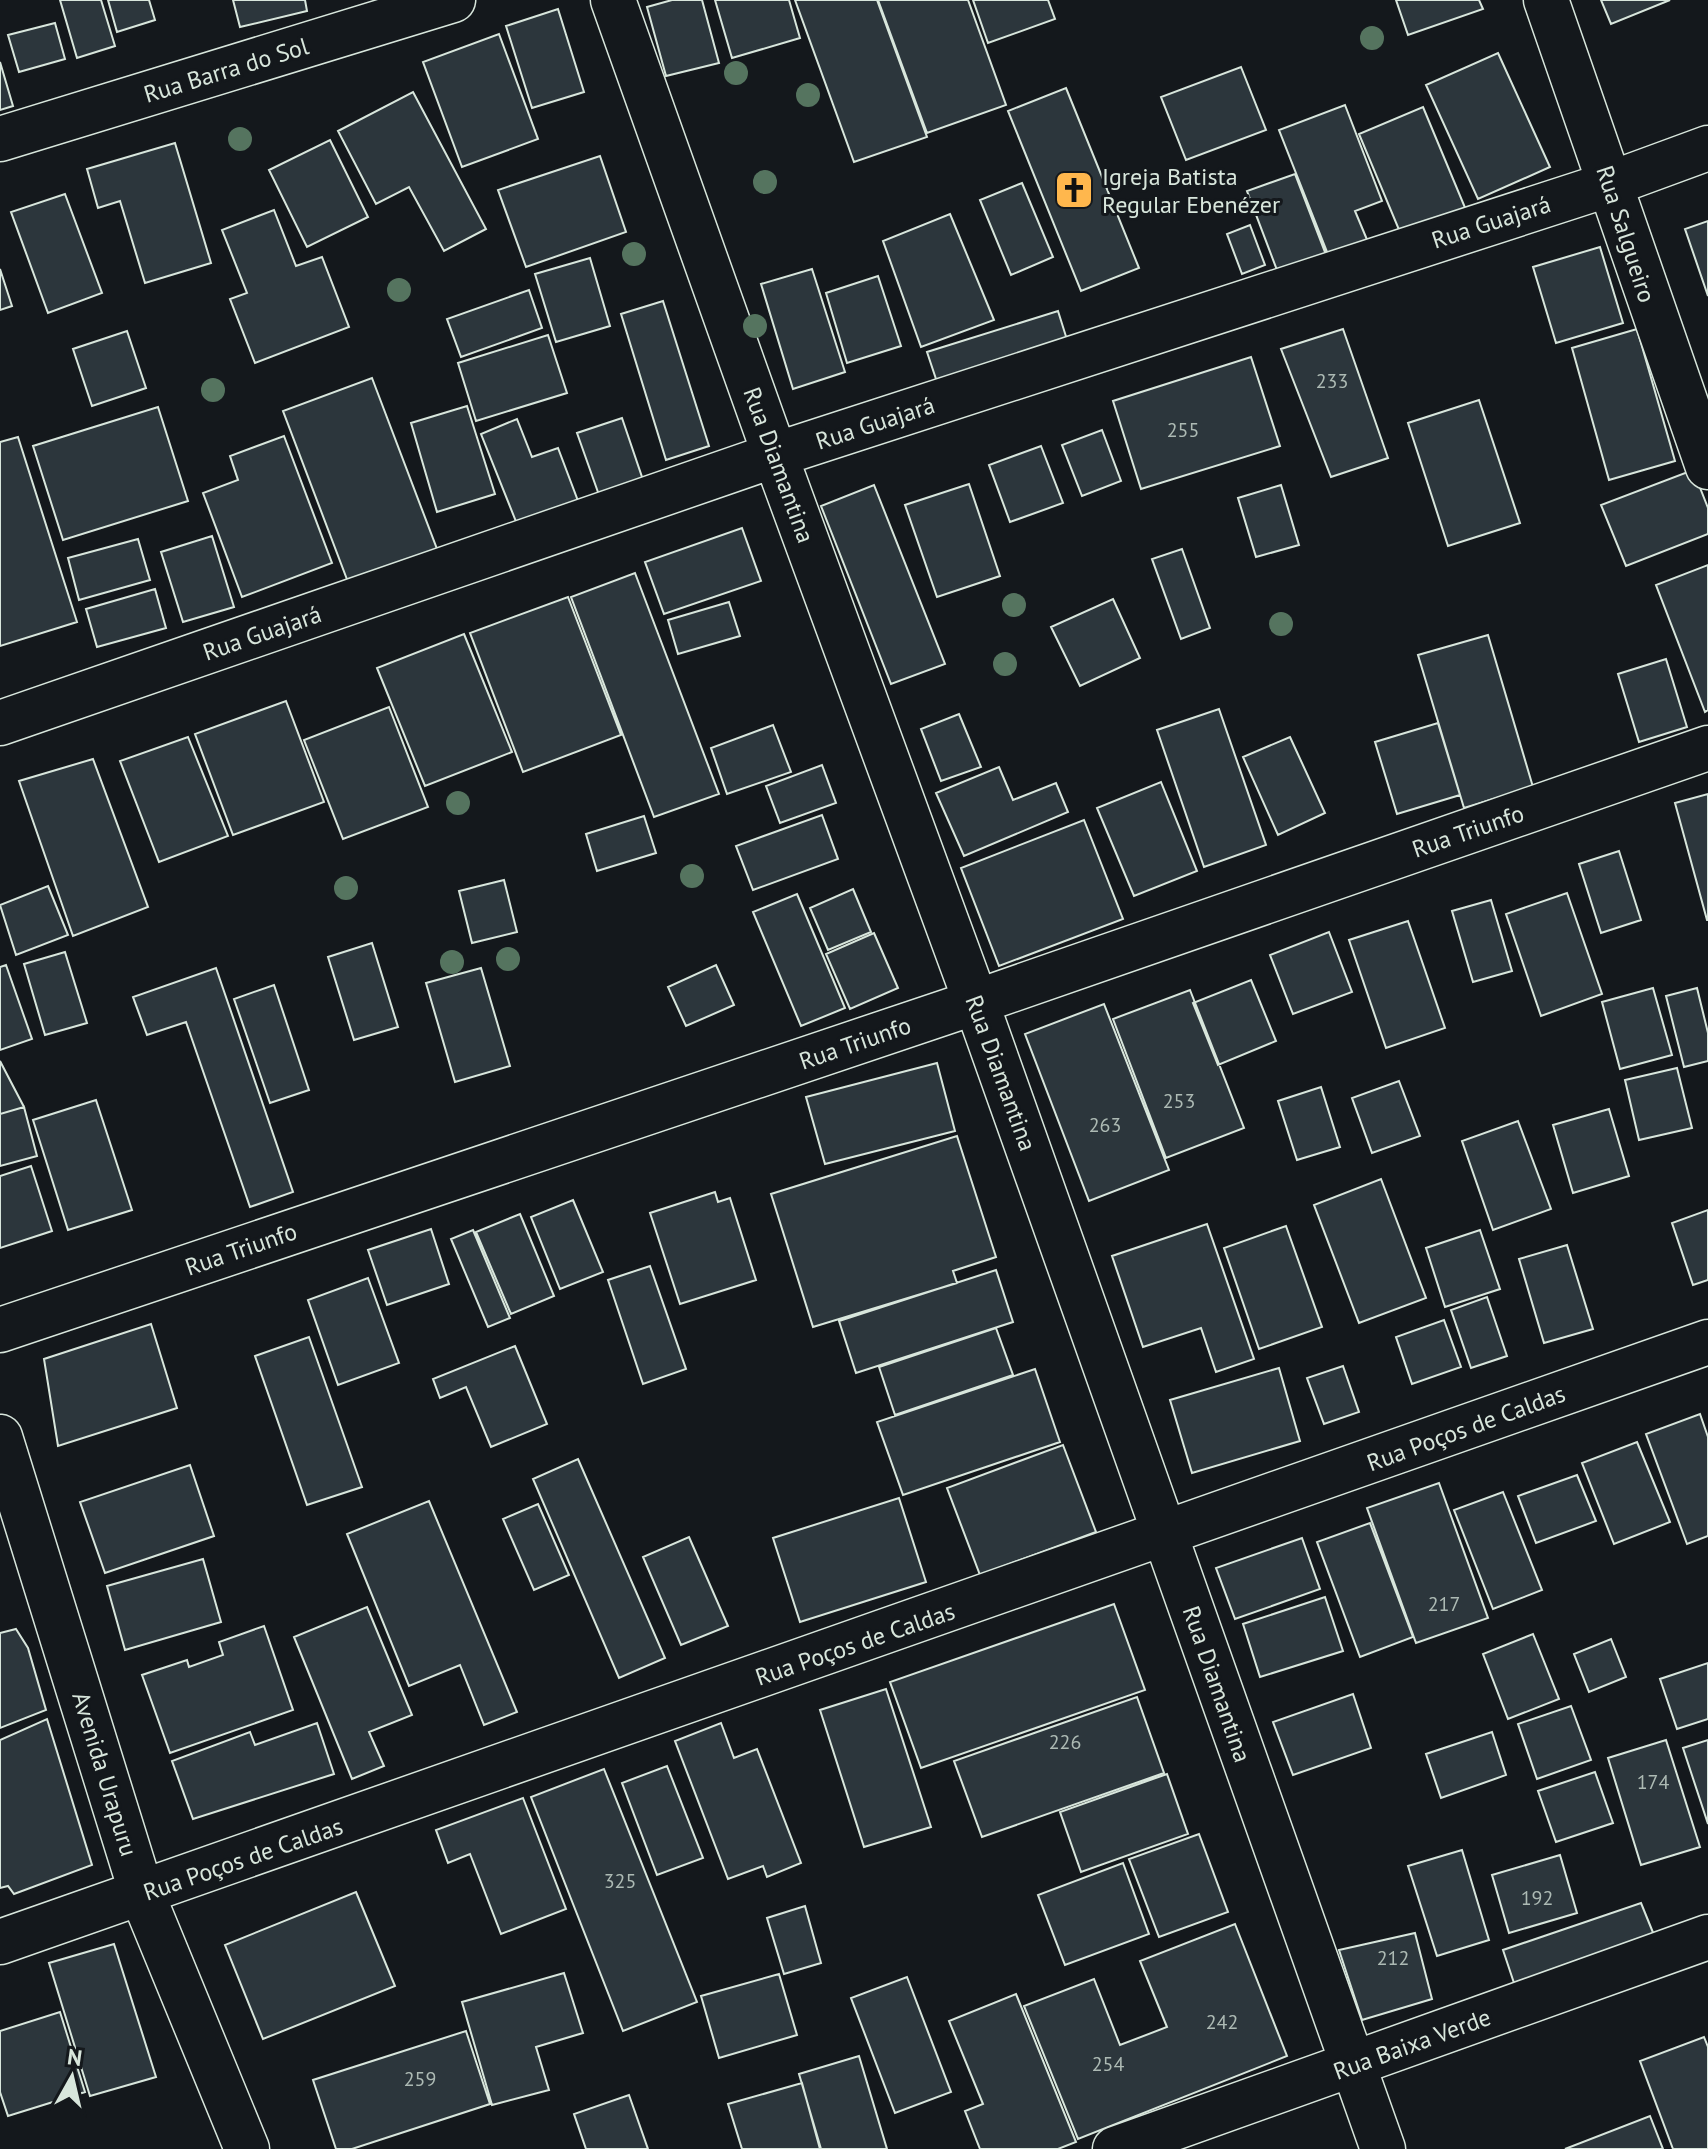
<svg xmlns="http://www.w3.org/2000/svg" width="1708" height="2149" viewBox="0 0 1708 2149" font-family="'PT Sans',sans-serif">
<rect width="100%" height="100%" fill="#14181c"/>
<!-- building -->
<path fill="#2c363c" stroke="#d8e6dc" stroke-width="2" d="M60,0H101L115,46L77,58Z
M108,0H149L155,20L117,32Z
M233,0H305L307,11L240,27Z
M672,0H702L719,63L666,76L647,7Z
M715,0H789L800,38L732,58Z
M795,0H877L927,137L854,162Z
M878,0H968L1006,105L927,133Z
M973,0H1048L1055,19L988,43Z
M1396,0H1479L1483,9L1408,35Z
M1601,0H1670L1611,24Z
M558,9L584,92L532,108L506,26Z
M55,23L65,59L19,72L8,35Z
M499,34L538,139L462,167L423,62Z
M1498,53L1550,167L1478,199L1426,85Z
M0,62L13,106L0,110Z
M1241,67L1266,130L1186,160L1161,97Z
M1066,88L1139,268L1081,291L1008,111Z
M413,92L486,229L444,251L409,187L376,204L338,131Z
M1345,105L1382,201L1355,211L1368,242L1329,257L1279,130Z
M1423,107L1466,210L1402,237L1359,134Z
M330,140L368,217L307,247L269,170Z
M175,143L211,263L145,283L120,201L98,208L87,169Z
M600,156L626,232L526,267L498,190Z
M1295,174L1328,260L1280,278L1247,191Z
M1022,183L1053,257L1011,275L980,200Z
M65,194L102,293L48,313L11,212Z
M274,210L296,266L322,257L349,327L255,363L230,299L247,293L222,230Z
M950,214L994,320L921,347L883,241Z
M1708,221V296L1685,229Z
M1250,225L1265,265L1242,274L1227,234Z
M1600,247L1623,323L1556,343L1533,267Z
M590,258L610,326L556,342L535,274Z
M0,269L12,306L0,310Z
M812,269L845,372L793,389L761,284Z
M878,276L901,346L847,363L826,293Z
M529,290L542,328L461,357L447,319Z
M663,301L709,446L666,460L621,314Z
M1058,311L1069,346L939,388L927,352Z
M1343,329L1388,458L1331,477L1281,349Z
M1637,329L1675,461L1609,480L1572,348Z
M127,331L146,388L92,406L73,349Z
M548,335L567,393L476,421L458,363Z
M1251,357L1280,446L1141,489L1113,401Z
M372,378L437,549L348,582L283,411Z
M1479,400L1520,523L1448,546L1408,423Z
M467,406L495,494L437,512L411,423Z
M158,407L188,501L63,540L33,446Z
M622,418L643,480L599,495L577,433Z
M517,419L532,457L558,448L578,501L517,524L481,434Z
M1102,430L1121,481L1082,496L1062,445Z
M284,436L332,563L242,597L203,493L238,480L230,456Z
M18,437L77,622L0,646V442Z
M1041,446L1063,503L1010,522L989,465Z
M1693,470L1708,508V534L1626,566L1601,505Z
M969,484L1000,576L937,597L905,505Z
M874,485L945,664L891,684L821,506Z
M1281,485L1299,545L1256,557L1238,498Z
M742,528L761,581L664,614L645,562Z
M212,536L234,607L183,622L161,552Z
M138,539L150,580L79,600L68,558Z
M1182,549L1210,628L1181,639L1152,559Z
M1708,565V710L1705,712L1656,585Z
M635,573L719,794L654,817L571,597Z
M155,589L166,628L97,647L86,609Z
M568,597L621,735L523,772L470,633Z
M1113,599L1140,658L1080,686L1051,627Z
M729,602L740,636L678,654L668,620Z
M464,634L512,752L425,786L377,668Z
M1488,635L1533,787L1464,808L1418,655Z
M1666,659L1687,727L1639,742L1618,674Z
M286,701L324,802L233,835L195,734Z
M389,707L428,807L343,839L304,740Z
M1219,709L1266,845L1204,867L1157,730Z
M959,714L981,767L941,781L921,729Z
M1438,723L1460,795L1397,814L1375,742Z
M773,725L791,772L727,794L711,748Z
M188,737L228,836L159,862L120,761Z
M1290,737L1325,813L1278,835L1243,757Z
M93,759L148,907L73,936L19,781Z
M822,765L836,803L780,823L766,786Z
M999,767L1013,800L1056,783L1068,812L964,856L936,793Z
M1161,782L1197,871L1134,896L1097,808Z
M1708,794V920H1707L1675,803Z
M822,815L838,859L753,890L736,846Z
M644,816L656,853L597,871L586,834Z
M1084,820L1123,919L999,966L961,868Z
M1619,851L1641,920L1601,933L1579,864Z
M504,880L517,932L472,943L459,891Z
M48,886L68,935L16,955L0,905Z
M853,889L871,932L828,950L810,908Z
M1567,893L1602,994L1541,1016L1506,914Z
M797,894L845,1008L801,1026L753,912Z
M1491,900L1512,971L1473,982L1452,911Z
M1408,921L1445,1028L1386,1048L1349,940Z
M1329,932L1352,992L1293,1014L1270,955Z
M874,933L898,988L850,1009L826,954Z
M372,943L398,1027L354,1040L328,957Z
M65,952L87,1023L45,1035L24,964Z
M6,965L32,1039L0,1050V967Z
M716,965L734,1005L686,1026L668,987Z
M216,968L293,1192L250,1207L186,1022L147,1035L133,997Z
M481,968L510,1066L455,1082L426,983Z
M1251,980L1276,1041L1218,1065L1193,1003Z
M274,985L309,1090L270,1103L234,999Z
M1653,988L1672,1055L1620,1069L1602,1002Z
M1697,988L1708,1033V1061L1684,1067L1666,996Z
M1190,990L1244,1128L1166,1158L1113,1019Z
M1104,1004L1169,1170L1089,1201L1025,1034Z
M0,1061L24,1107L0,1114Z
M937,1063L955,1131L825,1164L806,1097Z
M1677,1068L1692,1128L1639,1140L1625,1080Z
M1399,1081L1420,1136L1372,1153L1352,1098Z
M1321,1087L1340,1147L1297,1160L1278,1101Z
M96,1100L132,1210L68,1230L33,1120Z
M24,1107L37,1156L0,1166V1114Z
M1609,1109L1629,1176L1573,1193L1553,1125Z
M1518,1121L1551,1209L1493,1230L1462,1141Z
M957,1136L996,1257L953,1271L957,1283L813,1327L771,1194Z
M31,1166L52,1231L0,1248V1176Z
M1381,1179L1426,1298L1359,1323L1314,1205Z
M715,1192L718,1202L730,1198L756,1280L680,1304L650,1213Z
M573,1200L603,1272L560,1289L531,1217Z
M1708,1210V1280L1693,1285L1672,1223Z
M520,1214L554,1296L511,1314L476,1232Z
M1207,1224L1254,1359L1216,1372L1201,1328L1143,1347L1112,1256Z
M1286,1226L1322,1327L1259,1349L1224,1248Z
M431,1229L449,1284L387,1305L368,1250Z
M473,1230L510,1318L488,1327L451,1239Z
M1480,1230L1500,1289L1445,1307L1426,1248Z
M1567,1245L1593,1329L1544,1343L1519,1259Z
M650,1266L686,1369L643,1384L608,1280Z
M996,1270L1013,1322L856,1373L839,1321Z
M368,1278L399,1363L338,1385L308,1300Z
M1487,1297L1507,1356L1471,1368L1451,1310Z
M1444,1320L1461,1367L1412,1384L1396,1337Z
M151,1324L177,1408L58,1446L44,1359Z
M996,1328L1013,1375L895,1415L879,1367Z
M309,1337L362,1487L307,1505L255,1356Z
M515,1346L547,1424L491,1447L466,1387L440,1398L433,1379Z
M1343,1366L1359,1412L1324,1424L1307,1378Z
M1279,1368L1300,1441L1192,1473L1170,1400Z
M1035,1369L1060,1442L903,1495L877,1422Z
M1700,1414L1708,1437V1536L1687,1544L1646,1434Z
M1637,1442L1670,1522L1614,1544L1582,1463Z
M1063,1445L1096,1532L980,1575L947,1488Z
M578,1459L665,1658L619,1678L533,1479Z
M190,1465L214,1536L105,1573L80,1502Z
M1577,1475L1596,1521L1536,1543L1518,1496Z
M1439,1483L1488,1618L1416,1643L1367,1508Z
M1503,1492L1542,1590L1493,1609L1454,1510Z
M899,1498L926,1582L800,1622L773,1538Z
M429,1501L517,1712L484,1725L460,1665L409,1686L347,1534Z
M538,1504L569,1575L534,1590L503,1519Z
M1370,1523L1413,1637L1360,1657L1317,1542Z
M689,1537L728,1626L681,1645L643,1557Z
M1302,1538L1320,1589L1235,1619L1216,1568Z
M203,1559L221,1622L125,1650L107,1586Z
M1325,1597L1343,1651L1260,1677L1243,1624Z
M1114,1604L1145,1690L921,1768L890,1682Z
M367,1607L412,1715L369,1732L384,1766L352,1779L294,1637Z
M264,1626L293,1710L170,1753L142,1675L187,1660L189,1667L223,1655L219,1642Z
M16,1629L28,1648L46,1710L0,1728V1633Z
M1533,1634L1559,1699L1508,1719L1483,1654Z
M1611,1639L1626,1677L1589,1692L1574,1654Z
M1708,1663V1719L1677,1729L1660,1679Z
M886,1689L931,1827L864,1847L820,1710Z
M1353,1694L1371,1748L1293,1775L1273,1722Z
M1137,1697L1164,1773L982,1837L954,1761Z
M1571,1706L1591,1760L1537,1779L1518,1724Z
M47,1719L92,1865L14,1894L8,1886L0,1888V1740Z
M317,1723L334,1774L193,1819L172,1761L250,1732L255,1745Z
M721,1723L734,1758L757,1749L801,1863L767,1877L763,1866L728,1879L675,1741Z
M1492,1732L1506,1775L1441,1798L1426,1754Z
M1666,1740L1700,1847L1641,1865L1608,1758Z
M1708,1740V1824L1683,1748Z
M667,1766L703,1858L657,1875L622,1783Z
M604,1769L697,2002L623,2031L531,1797Z
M1595,1772L1613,1823L1556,1842L1538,1791Z
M1167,1774L1188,1834L1081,1872L1060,1812Z
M523,1798L566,1909L501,1934L470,1854L448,1863L436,1830Z
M1199,1834L1228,1912L1159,1937L1129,1859Z
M1462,1850L1489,1940L1437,1956L1408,1866Z
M1560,1855L1577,1913L1509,1933L1492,1875Z
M1123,1863L1149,1934L1065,1965L1038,1895Z
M356,1892L395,1986L263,2039L225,1945Z
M1641,1903L1654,1935L1514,1983L1503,1950Z
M805,1906L821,1963L784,1974L767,1918Z
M1235,1924L1287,2056L1078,2139L1024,2006L1094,1979L1120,2045L1167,2027L1140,1961Z
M1415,1933L1432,1999L1362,2020L1339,1950Z
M114,1944L156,2077L90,2096L49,1963Z
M564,1973L583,2033L536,2047L549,2090L492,2105L462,2002Z
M779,1974L797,2035L719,2058L701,1996Z
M907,1977L951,2092L895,2113L851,1998Z
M1016,1994L1076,2142L1058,2149H980L965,2111L983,2104L949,2021Z
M60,2012L85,2092L8,2116L0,2092V2031Z
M466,2031L490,2104L352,2149H336L313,2080Z
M1704,2037L1708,2047V2149H1673L1640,2061Z
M859,2056L887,2149H821L799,2074Z
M802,2083L820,2149H742L728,2104Z
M629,2095L648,2149H586L574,2114Z
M1650,2116L1663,2149H1565Z"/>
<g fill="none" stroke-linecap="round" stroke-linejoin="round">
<!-- minor casing -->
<g stroke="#d8e6dc" stroke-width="47">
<path id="minor" d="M613,0L775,455L976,1002L1383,2149
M1546,0L1708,467
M0,139L453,0
M0,723L775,455L1610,184L1708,148
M0,1330L976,1002L1708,748
M0,1437L142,1894L247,2149
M0,1942L1708,1342
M1115,2149L1708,1937"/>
</g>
<!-- minor -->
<use href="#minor" stroke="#14181c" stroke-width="44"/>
</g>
<!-- trees -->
<g fill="#55745f">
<circle cx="1372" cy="38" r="12"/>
<circle cx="736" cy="73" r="12"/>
<circle cx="808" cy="95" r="12"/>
<circle cx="240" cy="139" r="12"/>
<circle cx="765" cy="182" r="12"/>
<circle cx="634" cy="254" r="12"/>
<circle cx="399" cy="290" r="12"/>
<circle cx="755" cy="326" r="12"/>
<circle cx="213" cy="390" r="12"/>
<circle cx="1014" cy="605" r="12"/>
<circle cx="1281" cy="624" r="12"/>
<circle cx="1005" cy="664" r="12"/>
<circle cx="458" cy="803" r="12"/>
<circle cx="692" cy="876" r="12"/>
<circle cx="346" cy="888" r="12"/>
<circle cx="508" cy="959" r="12"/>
<circle cx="452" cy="962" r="12"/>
</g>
<!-- icons -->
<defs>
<g id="church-square" transform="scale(2)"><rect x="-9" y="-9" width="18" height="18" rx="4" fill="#ffb74d" stroke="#14181c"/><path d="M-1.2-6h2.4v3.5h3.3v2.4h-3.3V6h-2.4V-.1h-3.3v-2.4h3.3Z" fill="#111"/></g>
</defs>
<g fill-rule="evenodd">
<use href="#church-square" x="1074" y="190"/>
</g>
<g text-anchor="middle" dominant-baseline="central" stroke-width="6" stroke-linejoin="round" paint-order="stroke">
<!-- number labels -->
<g font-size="20" fill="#adbab4">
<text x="1332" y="381">233</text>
<text x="1183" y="430">255</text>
<text x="1179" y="1101">253</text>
<text x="1105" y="1125">263</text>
<text x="1444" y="1604">217</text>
<text x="1065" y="1742">226</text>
<text x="1653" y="1782">174</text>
<text x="620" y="1881">325</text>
<text x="1537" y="1898">192</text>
<text x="1393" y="1958">212</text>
<text x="1222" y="2022">242</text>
<text x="1108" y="2064">254</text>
<text x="420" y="2079">259</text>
</g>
<!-- street labels -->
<g font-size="24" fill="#d8e6dc" stroke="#14181c">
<text transform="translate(226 70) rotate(-17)">Rua Barra do Sol</text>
<text transform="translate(1491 222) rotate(-18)">Rua Guajará</text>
<text transform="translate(1626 234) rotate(72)">Rua Salgueiro</text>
<text transform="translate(875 423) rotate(-18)">Rua Guajará</text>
<text transform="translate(779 465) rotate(70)">Rua Diamantina</text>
<text transform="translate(262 633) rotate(-19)">Rua Guajará</text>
<text transform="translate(1468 831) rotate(-19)">Rua Triunfo</text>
<text transform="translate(855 1043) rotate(-19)">Rua Triunfo</text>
<text transform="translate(1001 1073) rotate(70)">Rua Diamantina</text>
<text transform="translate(241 1249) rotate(-19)">Rua Triunfo</text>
<text transform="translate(1466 1428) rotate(-20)">Rua Poços de Caldas</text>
<text transform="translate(855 1644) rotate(-19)">Rua Poços de Caldas</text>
<text transform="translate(1217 1684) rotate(71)">Rua Diamantina</text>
<text transform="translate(105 1774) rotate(73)">Avenida Urapuru</text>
<text transform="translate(243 1859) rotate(-19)">Rua Poços de Caldas</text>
<text transform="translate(1412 2044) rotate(-20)">Rua Baixa Verde</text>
</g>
<!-- poi labels -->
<g font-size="24" fill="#d8e6dc" stroke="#14181c" text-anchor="start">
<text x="1102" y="176">Igreja Batista<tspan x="1102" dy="28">Regular Ebenézer</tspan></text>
</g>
</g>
<!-- north arrow -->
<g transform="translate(72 2077) rotate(8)" stroke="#14181c" stroke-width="6" paint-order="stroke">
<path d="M0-6L14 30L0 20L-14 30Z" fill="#d8e6dc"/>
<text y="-12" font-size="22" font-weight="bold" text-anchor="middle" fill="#d8e6dc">N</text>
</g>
</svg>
